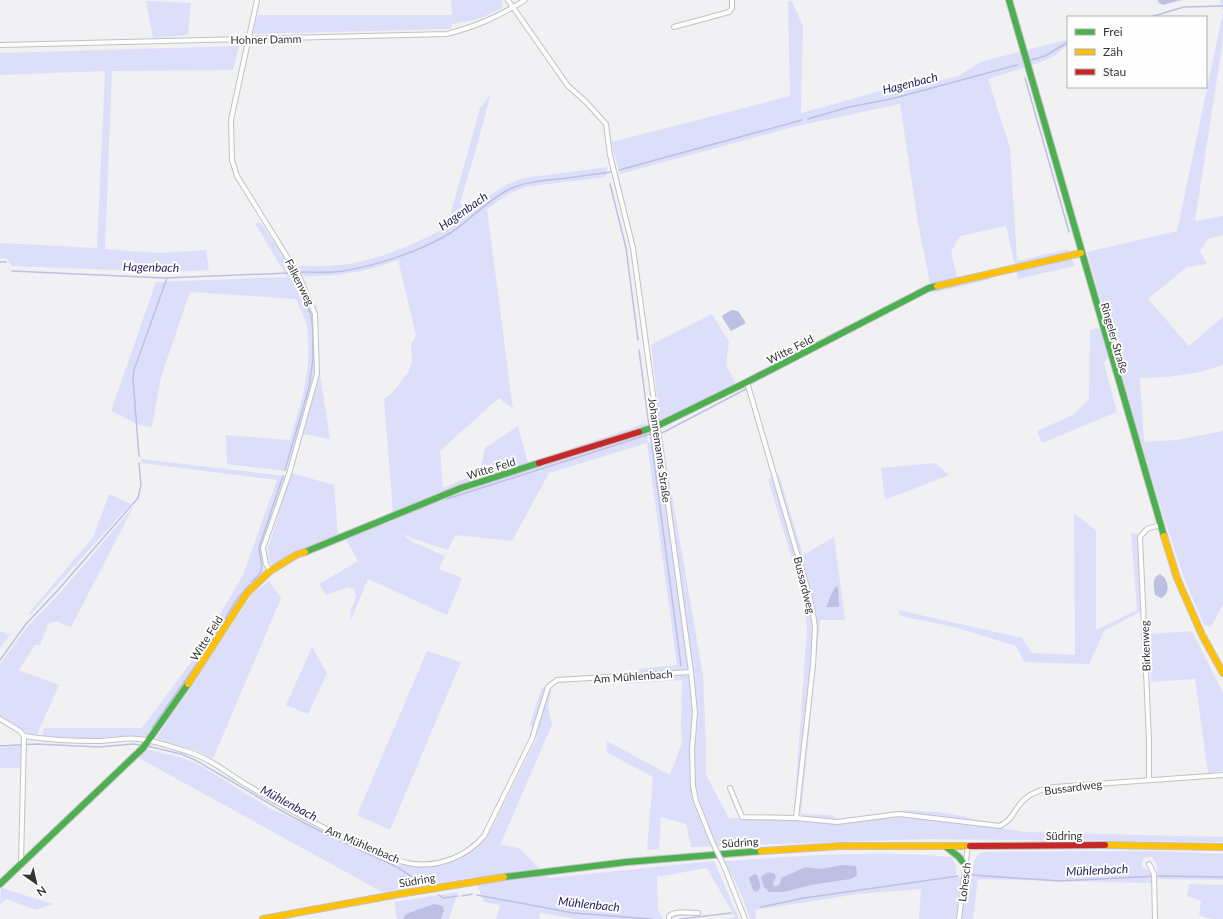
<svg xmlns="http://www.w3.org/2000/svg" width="1223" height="919" viewBox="0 0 1223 919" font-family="Lato,sans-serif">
<rect width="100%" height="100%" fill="#f1f1f3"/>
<!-- green -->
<path fill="#dddffa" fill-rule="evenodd" d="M451,0H502V8L479,19L452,24L451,29L253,34L257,15H452Z
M1220,0H1223V40L1195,221L1223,216V235L1208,239L1200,251L1207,264L1187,267L1148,299L1189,346L1223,317V365L1196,373L1167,377L1140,378L1144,442L1176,440L1223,431V605L1211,627L1204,625L1184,578L1161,509L1114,349L1104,363L1117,412L1042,443L1037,431L1073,415L1089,399L1090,330L1108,326L1087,252L1177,231L1223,12Z
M146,1L191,3L188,35L153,38Z
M792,1L803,26L801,113L895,87H913L959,76L980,62L1066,40L1068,45L1053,57L1035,64L988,79L1010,148L1017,261L1068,249L1075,266L1018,279L1006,226L960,236L951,252L957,277L985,273L992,279L932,293L918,223L900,104L793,127L620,174L614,154L612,142L790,96L788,2Z
M239,46L233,70L112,71L105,249L158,253L206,250L209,270L165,272L12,266L7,259L0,258V243L97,248L105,71L0,75V53Z
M491,93L475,153L460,203L470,211L489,196L506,185L523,178L608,167L606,177L525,187L510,193L487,209L513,409L499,398L440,451L443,488L480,472L485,448L518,426L528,463L646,423L648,443L662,436L703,676L706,742V775L729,818L801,821V814H794L807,627L803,596L768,479L779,475L803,555L834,537L845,620H820L801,814L833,815L840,824L867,820L868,815L906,810L937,812L964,816L999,828L1025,832L1223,837V842L928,839L691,847L686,824L661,817L659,849L647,850L653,777L606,752L607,741L670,775L682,743L681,724L682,680L625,684V679L639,678V669L677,665L647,443L549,473L512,541L455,535L448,550L414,539L402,534L413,542L445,556L439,569L462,578L447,615L368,579L351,619L350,611L356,597L354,589L349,587L326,595L319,584L358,561L345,538L395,520L393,513L384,399L393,392L409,371L412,361L411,345L416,335L398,260C380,266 362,272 343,274C330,276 316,276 303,276L298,266C312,266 327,267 341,265C378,261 414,244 447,227L480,108Z
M255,223H261C280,252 304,282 312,316C325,368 301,422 286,471L227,464L226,435L290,440C301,402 313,369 307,328C306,318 299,308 296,299L190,292L161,377L152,427L139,425L111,411L156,282L287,277Z
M712,314L729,342L726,365L736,384L660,421L651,345Z
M320,374L330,439L303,434Z
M141,459L286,476L262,548L264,571L262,575L244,593L189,679L146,737L97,739L44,738L42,736L44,728H142L197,654L243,575L277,480L141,463Z
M935,463L949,475L885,500L881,468Z
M291,473L334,485L338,535L295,554L274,565L269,562L268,548Z
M109,494L131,504L30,615L28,614L93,537Z
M134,506L71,627L56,621L48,624L40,645H35L19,670L59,685L37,735L29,734L0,716V664L28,626L60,593Z
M1074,513L1096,530V630L1137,610L1131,533L1138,534L1140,612L1104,631L1089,664L1024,662L1016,646L954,627L901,616L898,610L1022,638L1032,653L1075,655Z
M269,581L281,598L213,759L200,752L156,738L253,593Z
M0,631L10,635L0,648Z
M1192,631L1223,693V771H1221L1208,773L1195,679L1151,682L1149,634Z
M312,647L327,673L308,714L286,705Z
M427,651L461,662L390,830L357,815Z
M542,687L552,691L548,706L552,725L500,845L519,848L549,878L714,861L739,919H725L735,917L707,868L657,877L658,909L663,919H576L540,913L539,919H496L500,905L484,902L474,877L382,892L137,757L145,749L180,757L191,761L203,767L271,809L359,848L415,867L445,864L459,859L473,850L483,841L491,830L537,738L530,724Z
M21,746L20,768H0V748Z
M1156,851L1223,854V880L1158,879L1157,865L1152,857H1146L1142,860V867L1151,872V883L978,879L973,919H919L921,889L858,894L755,910L756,919H750L743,899L725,861C800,856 876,850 951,857L956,865V877L972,878C974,867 971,854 985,852ZM841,865L851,879L811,885L807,886L764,887L761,878V877H776L773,883L774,886H778L781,881L806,867L821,869Z
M1189,884L1223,885V919H1213L1199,916L1201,901L1187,896Z
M1,887L5,889L53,904L36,910L6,899L0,905Z
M458,892L449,919H441L444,911L406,914L403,919H397L394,902Z"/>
<!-- water -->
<path fill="#bdbfe3" d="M1158,0H1183L1177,1L1163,5L1159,3Z
M732,310L738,311L746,323L731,331L722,317L723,315Z
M1160,574C1169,579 1171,594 1161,598L1155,595C1154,587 1151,578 1160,574Z
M837,586L838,588L839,606L838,607H826C830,602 830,591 837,586Z
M841,865L856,866L857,875L851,879L811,885L784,892H769L764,887L761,878V877C766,873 769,871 775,874L776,877L773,883L774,886H778L781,881V878L806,867L821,869Z
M754,874L757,875C759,882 763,887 757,892L753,890L749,878Z
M434,904L443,906L444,911L441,919H403L406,914Z"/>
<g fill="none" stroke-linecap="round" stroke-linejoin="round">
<!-- stream -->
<path stroke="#bdbfe3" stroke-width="1.5" d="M1150,17L1184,7L1223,6
M1031,60L1045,56L1068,42
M1025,78L1069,232
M808,119L849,107L891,99L1017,65
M619,170L802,120
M610,184L626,248L638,340
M0,262H6
M12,271L164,278L290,273
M301,272C315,272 329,273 343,271C379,265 421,251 452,232C471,219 487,201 508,190C523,182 541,181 558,179C576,177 594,174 612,172
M639,350L649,426
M650,431L681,666
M662,433L746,389
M139,456L133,379L134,370L167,278
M285,470L309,387L313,359V331L311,315L295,279
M447,499L650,434
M251,582C268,569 260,566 259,548L283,476
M0,660L26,624L58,590L138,498L141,485L139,463
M152,728L207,649L237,599L249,585
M0,746L36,744L99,747L133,744L141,745
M147,746L181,754L195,760L289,815L330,836L397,867L420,882
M972,875L1060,881L1159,876L1223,877
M439,895L443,898L458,896
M477,895L573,913L652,919
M462,896L472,894
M761,907L804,898L958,876
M680,919L731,913"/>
<!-- street casing -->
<g stroke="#c2c2c4" stroke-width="6">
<path id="street" d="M257,0L231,120L232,160L237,176L299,276L315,314L317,374L289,474L263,548L266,564L270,571
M508,0L568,86L586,102L606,124L610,155L633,248L691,672L695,713L692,749L693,786L696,801L712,841
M674,27L729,12L732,8V0
M0,45L447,34C477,26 498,17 525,0
M747,382L809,594L813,614L815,627L813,665L796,818L837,822L899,814L1000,826C1013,819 1012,813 1021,803C1029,793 1042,789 1054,787L1223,775
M0,719L20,731L24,736C48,740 73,741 97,741C111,741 126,737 139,739C156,741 173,747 189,752C208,758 225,771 242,782C281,805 321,828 362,846C378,853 396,862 414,864C440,867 467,856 484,836L532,739L548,687L557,680L691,672
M1149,779V740L1140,537L1147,529L1160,525
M730,788L742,817L796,818
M21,864L24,736
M1149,864L1154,874L1155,919
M724,866L745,919
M669,919V916C676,910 689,913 698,913
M959,919L968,845"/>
</g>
<!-- fast casing -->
<g stroke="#c2c2c4" stroke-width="8">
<path id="fast" d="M1009,0L1164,536
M639,432L657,426L747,382L929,288L937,286
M305,552L461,488L539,463
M945,846L959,857L966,866
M504,877L627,862L761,851
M0,884L143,748L188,684"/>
</g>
<!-- slow casing -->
<g stroke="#c2c2c4" stroke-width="8">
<path id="slow" d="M937,286L1081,253
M1164,536L1177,578L1202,635L1223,673
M188,684L247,593L270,571L296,555L305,552
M1105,845L1223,847
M761,851L840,846H970
M263,919L399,894L504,877"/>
</g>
<!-- jam casing -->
<g stroke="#c2c2c4" stroke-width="8">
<path id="jam" d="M539,463L639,432
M970,846L1105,845"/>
</g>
<!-- street -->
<use href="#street" stroke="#fdfdfd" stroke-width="4"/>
<!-- fast -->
<use href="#fast" stroke="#4caf50" stroke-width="6"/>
<!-- slow -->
<use href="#slow" stroke="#ffc107" stroke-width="6"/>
<!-- jam -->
<use href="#jam" stroke="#c62828" stroke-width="6"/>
<!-- street-bridge casing -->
<g stroke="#c2c2c4" stroke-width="6" stroke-linecap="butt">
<path id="street-bridge" d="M712,841L724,866"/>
</g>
<!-- street-bridge -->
<use href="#street-bridge" stroke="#fdfdfd" stroke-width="4"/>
</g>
<g text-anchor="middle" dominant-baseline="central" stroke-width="4" stroke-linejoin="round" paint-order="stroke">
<!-- street labels -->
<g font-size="11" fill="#343435" stroke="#fefeff">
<text transform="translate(266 39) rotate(-1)">Hohner Damm</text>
<text transform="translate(300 282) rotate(63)">Falkenweg</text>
<text transform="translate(1115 338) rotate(74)">Ringeler Straße</text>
<text transform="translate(790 349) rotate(-27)">Witte Feld</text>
<text transform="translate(660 450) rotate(82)">Johannemanns Straße</text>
<text transform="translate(491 468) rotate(-17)">Witte Feld</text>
<text transform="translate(805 585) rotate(76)">Bussardweg</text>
<text transform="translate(206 638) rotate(-58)">Witte Feld</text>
<text transform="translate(1145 646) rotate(-92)">Birkenweg</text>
<text transform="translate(633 676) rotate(-4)">Am Mühlenbach</text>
<text transform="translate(1073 787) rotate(-7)">Bussardweg</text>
<text x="1064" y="835">Südring</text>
<text transform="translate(740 842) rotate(-4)">Südring</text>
<text transform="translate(363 844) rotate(23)">Am Mühlenbach</text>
<text transform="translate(417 880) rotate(-10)">Südring</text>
<text transform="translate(964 882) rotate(-83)">Lohesch</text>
</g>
<!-- water labels -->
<g font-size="12" font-style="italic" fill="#231f59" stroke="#fefeff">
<text transform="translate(910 83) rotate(-14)">Hagenbach</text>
<text transform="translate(463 211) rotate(-35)">Hagenbach</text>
<text transform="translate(151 267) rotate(1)">Hagenbach</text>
<text transform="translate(289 803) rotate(28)">Mühlenbach</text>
<text transform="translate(1097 870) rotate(-3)">Mühlenbach</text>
<text transform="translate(589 904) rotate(6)">Mühlenbach</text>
</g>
</g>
<!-- legend -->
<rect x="1067" y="16" width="140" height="72" fill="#fefeff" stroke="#adadae"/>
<rect x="1075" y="29" width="20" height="6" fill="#4caf50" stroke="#adadae"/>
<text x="1103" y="36" font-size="12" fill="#343435">Frei</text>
<rect x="1075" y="49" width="20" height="6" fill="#ffc107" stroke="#adadae"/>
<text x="1103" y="56" font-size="12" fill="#343435">Zäh</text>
<rect x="1075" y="69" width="20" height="6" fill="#c62828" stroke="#adadae"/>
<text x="1103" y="76" font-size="12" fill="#343435">Stau</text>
<!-- north arrow -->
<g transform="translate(36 883) rotate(146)" stroke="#fefeff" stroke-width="3" paint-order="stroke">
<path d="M0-3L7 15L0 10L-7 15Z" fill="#343435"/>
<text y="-6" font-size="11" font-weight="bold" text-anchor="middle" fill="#343435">N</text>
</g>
</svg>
